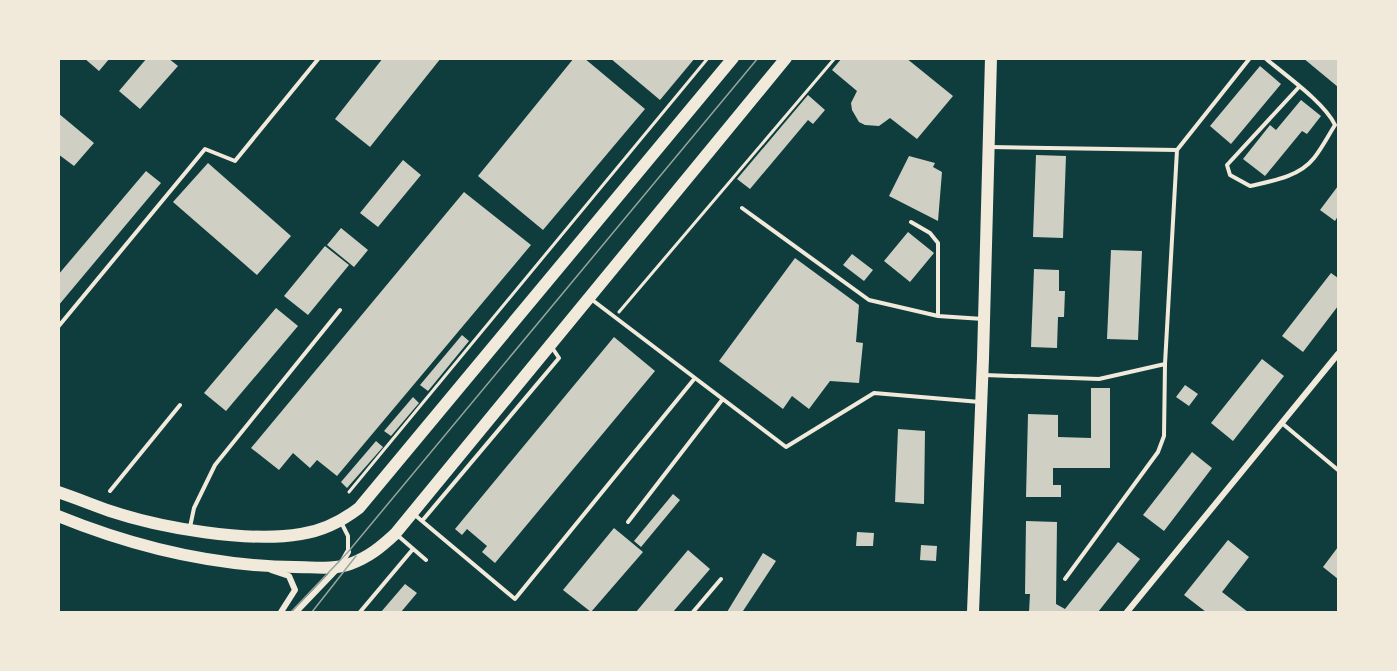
<svg xmlns="http://www.w3.org/2000/svg" width="1397" height="671" viewBox="0 0 1397 671" font-family="Overpass,sans-serif">
<rect width="100%" height="100%" fill="#0f3d3e"/>
<!-- building -->
<path fill="#cfcfc3" d="M84,58H110L99,71Z
M147,58H168L178,66L140,109L119,91Z
M383,58H441L370,147L335,119Z
M574,58H584L645,109L543,230L478,176Z
M610,58H695L660,100Z
M842,58H906L953,96L917,139L890,118L879,126L865,125L859,122L852,110L851,103L857,91L832,70Z
M1303,58H1338V87Z
M1260,66L1281,84L1231,144L1210,126Z
M808,95L825,110L813,124L808,120L750,189L737,179Z
M1301,100L1321,116L1307,134L1302,131L1265,176L1243,159L1270,125L1276,130Z
M58,113L94,143L74,166L58,154Z
M1036,155L1066,156L1063,238L1033,237Z
M909,156L935,163L933,167L942,172L938,221L889,196Z
M403,160L421,175L378,227L360,213Z
M208,163L291,236L257,275L173,202Z
M146,171L161,183L58,306V275Z
M1338,186V216L1335,221L1320,210Z
M464,192L531,245L337,476L317,460L310,468L293,453L279,470L251,448Z
M341,228L368,250L354,267L327,245Z
M908,232L934,253L910,282L884,261Z
M325,246L349,265L308,315L284,296Z
M1111,250L1142,251L1138,340L1107,339Z
M852,254L873,270L864,281L843,265Z
M795,258L859,305L856,342L863,343L859,383L830,381L809,409L792,396L783,409L719,361Z
M1034,269L1059,270V291H1065L1064,317H1058L1057,348L1031,347Z
M1331,273L1338,278V306L1303,352L1282,336Z
M276,308L298,326L226,411L204,393Z
M462,335L469,341L428,391L420,385Z
M614,337L655,371L495,563L482,552L487,546L467,529L462,535L455,529Z
M1262,359L1284,376L1233,441L1211,423Z
M1185,385L1198,394L1189,406L1176,397Z
M1091,388H1110V468H1053V485H1061V497H1026L1028,414L1058,415V437L1091,438Z
M413,397L419,403L391,436L384,431Z
M898,429L925,431L924,504L895,502Z
M376,441L383,447L347,488L341,482Z
M1192,452L1212,468L1164,531L1143,515Z
M673,494L680,500L641,547L634,541Z
M1026,521L1057,522L1056,604L1065,609L1118,542L1140,559L1098,612H1029L1030,594H1025Z
M614,528L643,552L591,612L563,590Z
M857,532L874,533L873,546H856Z
M1228,540L1249,557L1222,592L1248,612H1206L1184,595Z
M921,545L937,546L936,561L920,560Z
M1338,547V579L1323,567Z
M688,550L710,569L673,612H636Z
M763,553L776,561L743,611H747V612H727Z
M405,584L417,593L401,612H381Z"/>
<g fill="none" stroke-linecap="round" stroke-linejoin="round">
<!-- path -->
<path stroke="#f1e9da" stroke-width="3" d="M619,312L835,58
M349,492L708,58"/>
<!-- service -->
<path stroke="#f1e9da" stroke-width="4" d="M1265,58C1285,75 1325,103 1335,125C1328,136 1322,148 1314,158C1299,177 1272,181 1250,186L1230,175L1227,165L1299,87
M991,147L1177,150
M742,208L869,300L938,316
M911,222L930,233L938,243V316L983,319
M591,299L695,378
M58,327L205,149L235,161L319,58
M984,375L1099,379L1165,364
M1283,424L1338,470
M110,491L180,405
M415,515L422,521L559,358L551,346
M422,521L515,599L695,378L786,447L874,393L980,402
M341,522L348,536V551
M628,522L722,400
M190,527L194,508L215,465L340,310
M396,534L426,560
M1065,579L1158,452L1164,436L1165,364L1177,150L1250,58
M360,612L413,549
M693,612L721,579"/>
<!-- minor -->
<path stroke="#f1e9da" stroke-width="6" d="M271,570L289,576L295,590L281,612
M296,612L340,566L348,552
M1127,612L1338,354"/>
<!-- primary -->
<path stroke="#f1e9da" stroke-width="12" d="M973,612L983,358L991,58"/>
<!-- trunk -->
<path stroke="#f1e9da" stroke-width="12" d="M58,492C76,498 93,505 110,511C161,528 248,543 301,534C322,531 342,521 359,508L733,58
M58,516C134,547 214,566 295,567C314,567 333,570 350,564C369,557 381,547 395,534L786,58"/>
<!-- tram -->
<path stroke="#97a49c" stroke-width="1.5" d="M291,612L348,552L758,58
M312,612L356,556"/>
</g>
<!-- border -->
<rect width="1397" height="671" fill="none" stroke="#f1e9da" stroke-width="120"/>
</svg>
